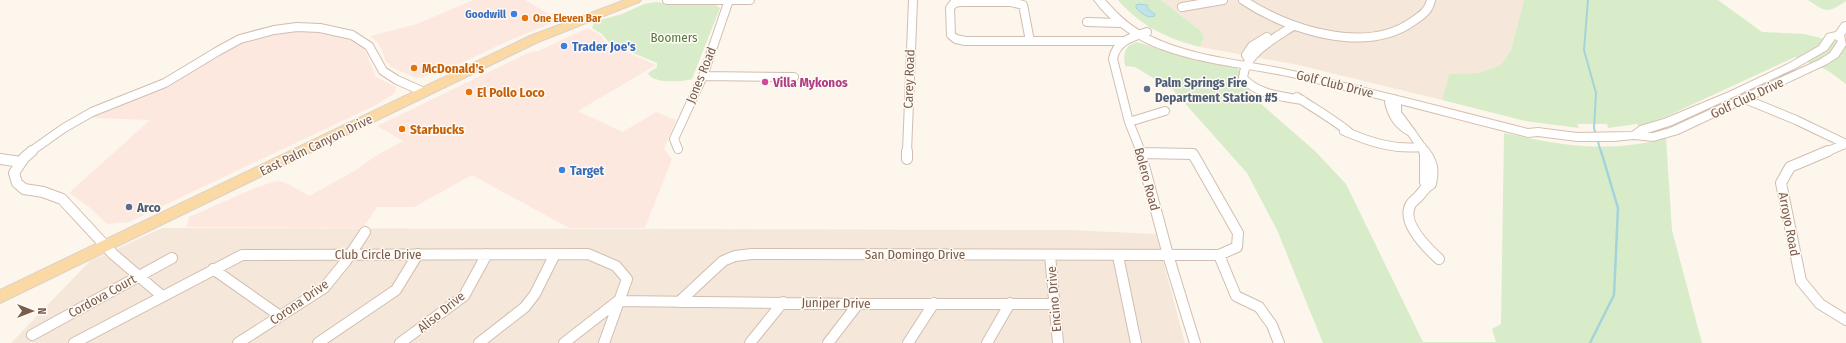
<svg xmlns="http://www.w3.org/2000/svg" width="1846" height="343" viewBox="0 0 1846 343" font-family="'Fira Sans Condensed',sans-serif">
<rect width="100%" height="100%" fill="#fdf6ec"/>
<!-- residential -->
<path fill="#f5e8da" d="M1161,0H1524L1511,50L1501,65L1479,73L1449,74L1442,100L1298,65L1200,47L1204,37L1201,31Z
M162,228L1070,230L1156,234L1185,343H11L90,261Z"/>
<!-- commercial -->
<path fill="#fde8e0" d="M473,0H525L559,20L510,40L449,69L446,67L424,77L416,78L391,67L385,60L382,50L377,42L370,36L417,24Z
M588,28L602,36L603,40L607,43L656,65L578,111L623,132L656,112L676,120L664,149L672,159L645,228H569L472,175L414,207H377L363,228L187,227L189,217L255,188L273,182L280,181L288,184L309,196L356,170L374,157L403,141L377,126L528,53L538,51Z
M292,31L329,33L352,39L363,46L376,77L396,87L395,93L376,105L129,222L107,224L89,207L69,193L150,120L91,118L117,105L171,84L197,70L227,47L265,34Z"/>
<!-- green -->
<path fill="#d8ecc9" d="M1118,0H1161L1201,31L1204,37L1200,47C1166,38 1142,27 1118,0Z
M1524,0H1718L1762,32L1804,34L1846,44V84L1827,70L1795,57L1663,118L1639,126L1637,124L1608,128L1607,124H1577L1579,128L1525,121L1442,100L1449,74L1479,73L1501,65L1511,50Z
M1808,0H1846V1C1827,14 1826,12 1808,0Z
M656,2L677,5L714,4L720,8L692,79C682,82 652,84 648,73L657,67V63L609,43L602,34L592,28L594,23L600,20L622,14L644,4Z
M1137,42L1194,60L1237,68L1239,71V80L1259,102L1316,152L1346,184L1423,342H1496L1492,329L1501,324L1504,133C1560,145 1609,154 1666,138L1672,230L1702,343H1323L1277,230L1247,173L1173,90L1135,67L1125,66C1123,54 1124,46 1137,42Z"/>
<!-- water -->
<path fill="#bfe3e8" stroke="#a5d3da" d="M1139,4L1147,5L1148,9L1155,14V16C1146,19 1142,13 1136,8V5Z"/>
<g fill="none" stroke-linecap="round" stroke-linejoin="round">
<!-- stream-far1 -->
<path stroke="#a5d3da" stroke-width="2" d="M1588,0L1584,50L1596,93L1594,128L1601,152"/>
<!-- stream -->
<path stroke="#a5d3da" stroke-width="2.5" d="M1590,343L1614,295L1618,208L1601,151"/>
<!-- street-far1 casing -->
<g stroke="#d1beb0" stroke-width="10">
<path id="street-far1" d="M667,0H750
M1243,0C1286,29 1365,55 1412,22C1421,16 1429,11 1431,0
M960,2H1011L1023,5L1030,41H965L956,39L951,35L950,8L954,3Z
M1182,7L1223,0
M1087,22L1120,23
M1293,26C1275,38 1244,54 1243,78C1258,95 1281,96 1302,100
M1030,41H1122
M1249,60L1246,55L1252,46L1267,37
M703,76L794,77
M1297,97C1315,109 1333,119 1350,133
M1393,99L1397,104V113L1411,132C1398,125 1392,116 1389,102Z
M1745,99L1796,120L1846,144
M1129,122L1165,111
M1344,131C1370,142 1393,150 1422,147
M1411,132L1425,152
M678,149L674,139L703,76L729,0
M30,152L64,128L92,112L165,83L218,51L240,39L274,30L297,27L320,28L352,35L369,46L383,71L397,80L424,92
M907,152L913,0
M1141,152L1129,122L1113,59C1116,41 1132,37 1147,32
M1826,152L1845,144"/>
</g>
<!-- street casing -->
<g stroke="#d1beb0" stroke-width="12">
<path id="street" d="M32,151L24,158L14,173L17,183L24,189L43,192L62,199L113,254L162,296
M1140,151L1168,255L1195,343
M1424,151C1433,163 1434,170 1431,184C1425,187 1423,192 1418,197C1416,199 1413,201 1411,204C1400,222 1427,248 1439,259
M1828,151L1790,167L1781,183L1801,281L1820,304L1846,320
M1141,153L1193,154L1238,233L1237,247L1219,255L1236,296L1259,307L1272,325L1279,343
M1425,154V182L1427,185
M0,159L21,162
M907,159V151
M1050,255L1058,343
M1118,256L1136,343
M213,269L280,316
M679,302L723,261L735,256L752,254L1219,255
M32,335L172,258
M74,343L242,255L588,254L616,266L627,279L604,343
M238,343L324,288L346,261L365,232
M318,343L396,290L418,254
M400,343L464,296L487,254
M479,343L525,307L535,294L555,254
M564,343L618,301L858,304H1054
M750,343L783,302
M828,343L858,304
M908,343L934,303
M987,343L1010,303"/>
</g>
<!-- secondary casing -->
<g stroke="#d6c0b0" stroke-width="2">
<path id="secondary" d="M1094,0H1105C1118,15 1133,29 1152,37C1196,58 1246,60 1293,71C1372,89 1450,109 1528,129L1538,128L1577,133L1632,132L1640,126L1664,119L1729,92L1786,65L1819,46L1827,34L1836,32L1842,23L1846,22V33L1844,35L1846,45L1838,57L1827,64L1678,134L1653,141L1634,139L1614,141H1577L1538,136L1528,137C1449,117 1371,96 1292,77C1245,67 1195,64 1151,45C1129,35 1108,19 1094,0ZM1835,39L1838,41L1830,53L1819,60L1670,128L1653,133H1647L1672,125L1794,69L1827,50Z"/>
</g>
<!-- primary casing -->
<g stroke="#dad1cd" stroke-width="2">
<path id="primary" d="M625,0H641L639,2L538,42L0,303V290L530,36Z"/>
</g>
<!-- street-far1 -->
<use href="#street-far1" stroke="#fff" stroke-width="8"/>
<!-- street -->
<use href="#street" stroke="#fff" stroke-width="10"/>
<!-- secondary -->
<use href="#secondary" fill="#fff" fill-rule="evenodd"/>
<!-- primary -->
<use href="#primary" fill="#fbd9a5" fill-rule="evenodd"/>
</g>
<!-- markers -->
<g fill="#3f7fe0" stroke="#fffaf3" stroke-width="1.5">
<circle cx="514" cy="14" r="4"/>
<circle cx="564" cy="46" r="4"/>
<circle cx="562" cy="170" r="4"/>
</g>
<g fill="#e8710a" stroke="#fffaf3" stroke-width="1.5">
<circle cx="525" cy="18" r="4"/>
<circle cx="414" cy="68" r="4"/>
<circle cx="469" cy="92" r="4"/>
<circle cx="402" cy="129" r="4"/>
</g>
<circle fill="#d1479c" stroke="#fffaf3" stroke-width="1.5" cx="765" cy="82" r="4"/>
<g fill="#5c6f8a" stroke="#fffaf3" stroke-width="1.5">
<circle cx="1147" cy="89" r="4"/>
<circle cx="129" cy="207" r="4"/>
</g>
<g text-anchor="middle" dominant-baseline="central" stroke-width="3" stroke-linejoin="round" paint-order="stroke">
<!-- far-shop labels -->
<g font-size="11" font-weight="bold" fill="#366cbe" stroke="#fffaf3" text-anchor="end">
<text x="506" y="14">Goodwill</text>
</g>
<!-- far-food labels -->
<g font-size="11" font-weight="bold" fill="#c56008" stroke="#fffaf3" text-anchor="start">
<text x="533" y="18">One Eleven Bar</text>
</g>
<!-- park labels -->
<g font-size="13" fill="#537a41" stroke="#fffaf3">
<text x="674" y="37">Boomers</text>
</g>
<!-- shop labels -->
<g font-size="13" font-weight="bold" fill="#366cbe" stroke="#fffaf3" text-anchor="start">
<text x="572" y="46">Trader Joe's</text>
<text x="570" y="170">Target</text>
</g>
<!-- food labels -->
<g font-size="13" font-weight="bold" fill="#c56008" stroke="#fffaf3" text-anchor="start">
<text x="422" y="68">McDonald's</text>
<text x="477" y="92">El Pollo Loco</text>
<text x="410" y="129">Starbucks</text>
</g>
<!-- street labels -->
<g font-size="13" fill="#7a5c4d" stroke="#fffaf3">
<text transform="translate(701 75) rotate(-68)">Jones Road</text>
<text transform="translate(909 79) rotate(-88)">Carey Road</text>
<text transform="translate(1335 84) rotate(14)">Golf Club Drive</text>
<text transform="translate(1747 98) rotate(-25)">Golf Club Drive</text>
<text transform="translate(316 145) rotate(-26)">East Palm Canyon Drive</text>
<text transform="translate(1147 179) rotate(75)">Bolero Road</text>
<text transform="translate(1789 224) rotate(79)">Arroyo Road</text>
<text x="378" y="254">Club Circle Drive</text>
<text x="915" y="254">San Domingo Drive</text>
<text transform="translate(102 296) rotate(-29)">Cordova Court</text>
<text transform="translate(1054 299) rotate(-95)">Encino Drive</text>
<text transform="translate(299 302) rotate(-35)">Corona Drive</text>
<text transform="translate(836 303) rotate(1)">Juniper Drive</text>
<text transform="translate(441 312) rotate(-39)">Aliso Drive</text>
</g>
<!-- hotel labels -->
<g font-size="13" font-weight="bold" fill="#b23c85" stroke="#fffaf3" text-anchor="start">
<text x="773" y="82">Villa Mykonos</text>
</g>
<!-- service labels -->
<g font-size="13" font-weight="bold" fill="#4e5e75" stroke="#fffaf3" text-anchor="start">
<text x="1155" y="82">Palm Springs Fire<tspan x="1155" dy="15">Department Station #5</tspan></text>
<text x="137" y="207">Arco</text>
</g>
</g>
<!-- north arrow -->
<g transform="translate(32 311) rotate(90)" stroke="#fffaf3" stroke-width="3" paint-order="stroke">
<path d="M0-3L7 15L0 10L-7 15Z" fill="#7a5c4d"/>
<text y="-6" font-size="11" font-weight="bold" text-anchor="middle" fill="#7a5c4d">N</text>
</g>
</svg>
